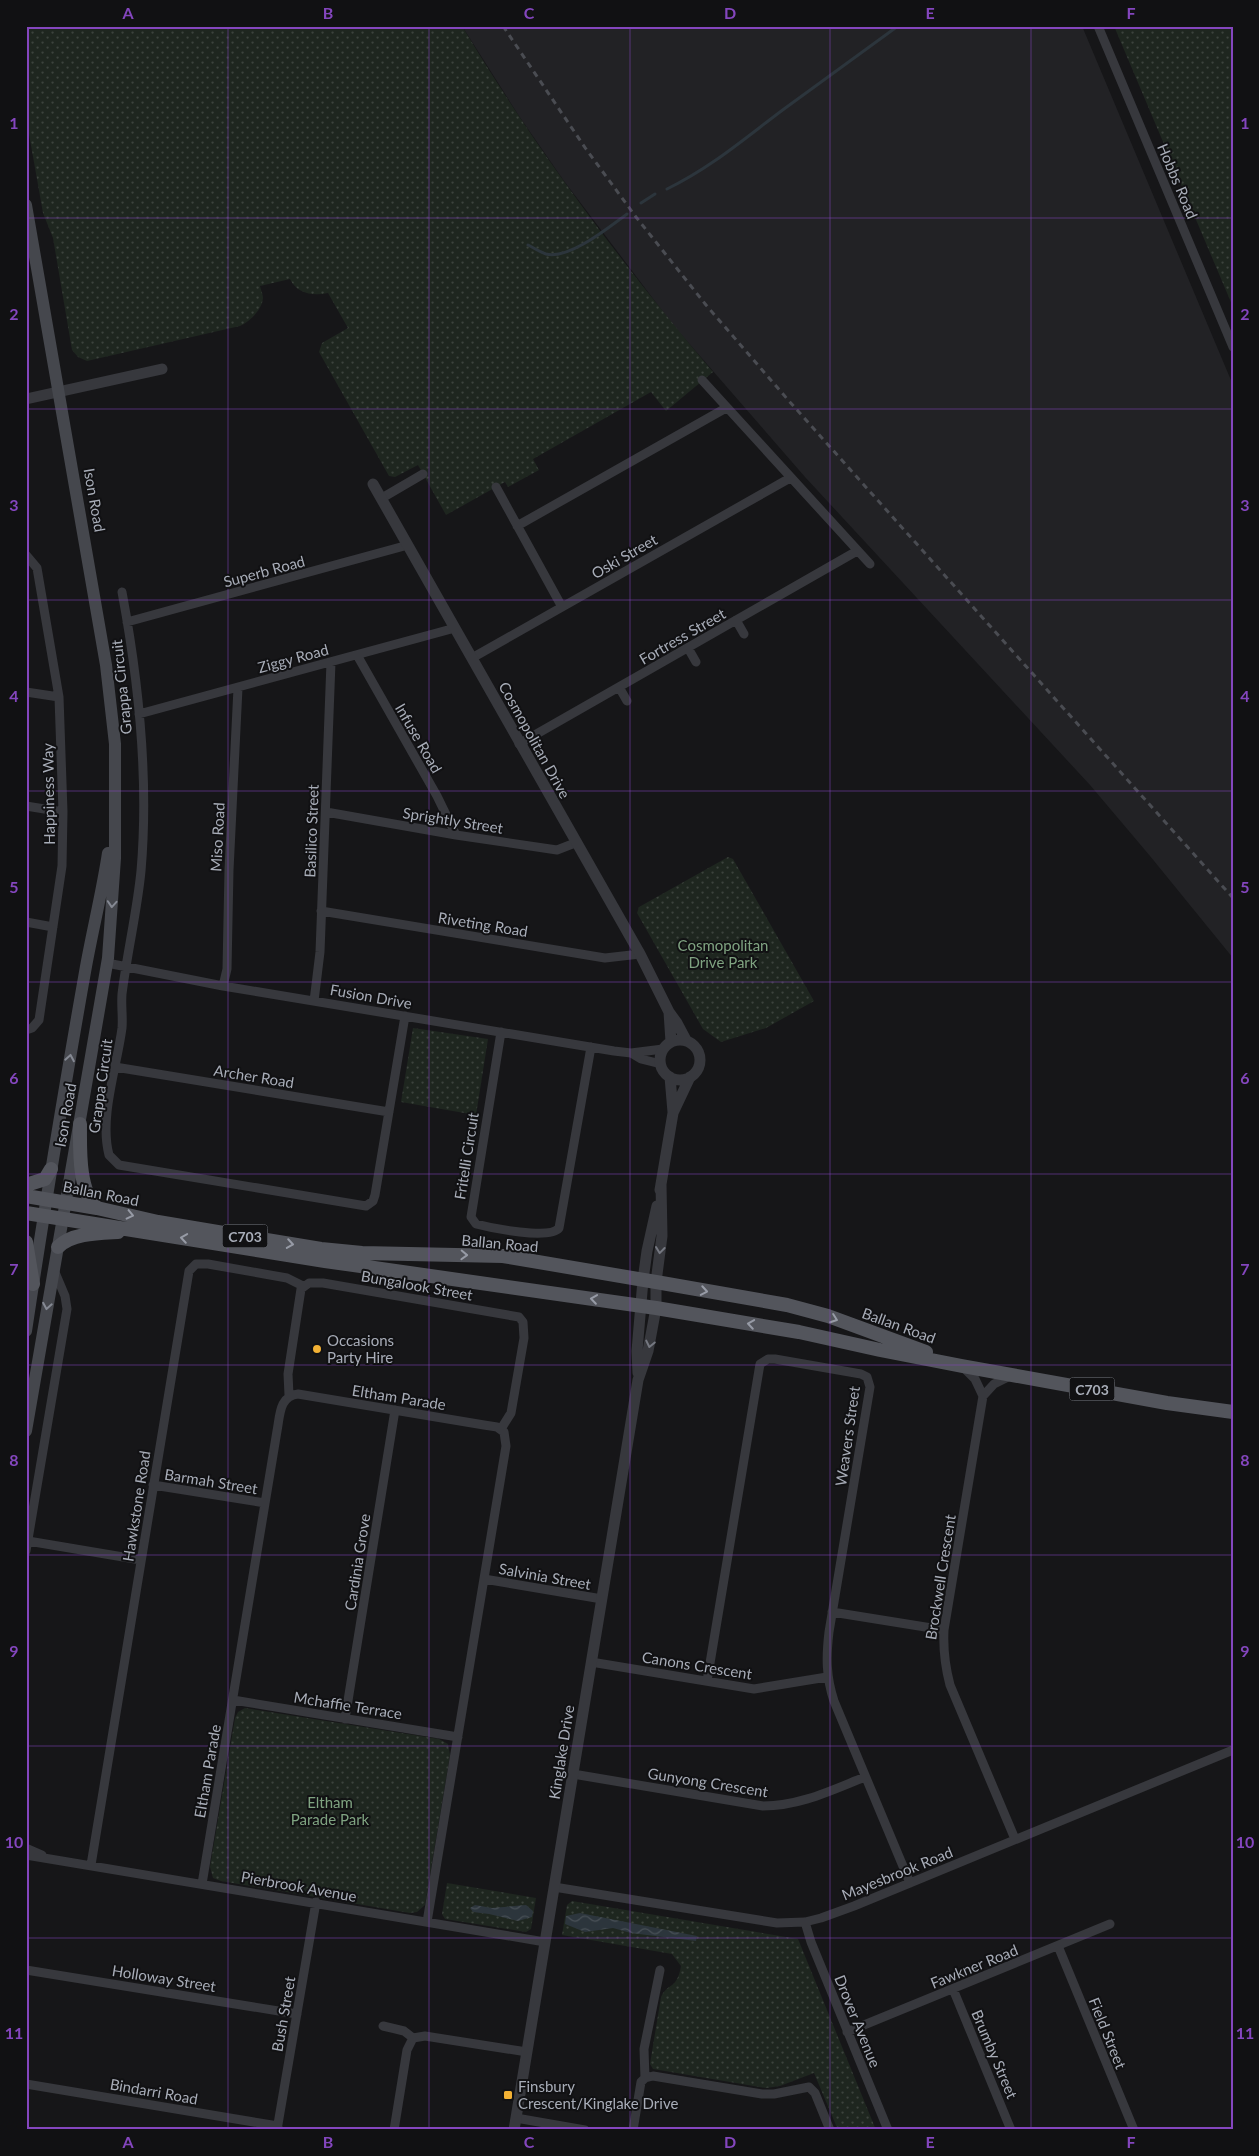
<svg xmlns="http://www.w3.org/2000/svg" width="1259" height="2156" viewBox="0 0 1259 2156" font-family="Lato,sans-serif">
<defs>
<pattern id="grass-dots" width="8" height="8" patternUnits="userSpaceOnUse" patternTransform="scale(1.25)"><rect width="8" height="8" fill="#1e261f"/><path d="M2 2h.1M6 6h.1" fill="none" stroke="#3c433d" stroke-width="1.8" stroke-linecap="round"/></pattern>
<pattern id="water-waves" width="16" height="10" patternUnits="userSpaceOnUse" patternTransform="scale(1.25)"><rect width="16" height="10" fill="#2c353c"/><path d="M0 5q4-4 8 0t8 0" fill="none" stroke="#485056"/></pattern>
</defs>
<rect width="100%" height="100%" fill="#161618"/>
<!-- built -->
<path fill="#222225" d="M462,26H1082L1233,385V958L1150,856L1090,785L805,477L673,325L564,181L519,116Z"/>
<!-- grass -->
<path fill="url(#grass-dots)" d="M26,26H462C535,148 621,263 713,372L666,411L651,392L533,459L539,470L508,487L505,482L446,515L418,465L395,477L389,476L319,352L322,343L348,328L328,293C313,296 297,294 290,279L260,286C261,290 263,295 263,298C262,310 249,322 240,326L87,361L78,357L72,350L53,238L43,213L26,117Z
M1114,26H1233V307Z
M728,857L733,859L814,1001L766,1028L721,1042L703,1029L637,913L639,907Z
M413,1028L488,1039L476,1115L401,1102Z
M245,1708L439,1739L448,1744L450,1755L425,1905L417,1912L410,1913L221,1881L213,1878L210,1867L235,1718L238,1712Z
M447,1883L536,1898L531,1929L526,1932L445,1919L442,1914Z
M572,1901L798,1939L876,2130H838L814,2073L780,2086L766,2088L653,2069L650,2064L661,1997C668,1982 677,1990 681,1966L672,1954L562,1935L567,1905Z"/>
<!-- water -->
<path fill="url(#water-waves)" d="M475,1905L492,1908L526,1905L533,1911L532,1917L518,1921L489,1914L473,1912L470,1908Z
M580,1913L697,1936L696,1941L631,1933L613,1928L585,1932L565,1924L566,1916Z"/>
<g fill="none" stroke-linecap="round" stroke-linejoin="round">
<!-- stream -->
<path stroke="#2c353c" stroke-width="3" d="M667,189C712,167 745,138 784,109C822,81 860,54 898,26
M641,203L655,194
M528,245C534,248 540,252 546,254C569,260 609,227 627,214"/>
<!-- minor -->
<path stroke="#37383d" stroke-width="9" d="M1098,26L1233,347
M702,380L870,564
M496,487L562,607
M382,498L423,474
M517,526L726,408
M26,555L37,568L59,697L63,812L62,866L39,1020L32,1028L26,1030
M122,592C139,683 149,778 141,871C137,912 127,953 122,994C121,1006 123,1017 122,1028C117,1067 99,1117 109,1155L119,1165L366,1206L373,1201L375,1195L405,1016
M736,620L744,634
M127,622L408,545
M688,648L696,662
M357,655L437,796L456,835
M472,658L790,478
M619,687L627,701
M26,692L59,697
M139,714L455,628
M519,744L857,551
M26,806L63,812
M326,812L456,835L557,850L575,843
M321,911L605,958L640,954
M26,922L53,927
M107,963L223,986L614,1051L631,1053L663,1049
M223,986L227,969L229,870L238,688
M314,1001L320,952L331,662
M501,1032L471,1217L476,1224C491,1228 550,1240 559,1228L591,1047
M631,1053L641,1059L661,1064
M115,1067L389,1112
M964,1368L975,1379L983,1396
M1010,1376L994,1384L983,1396L944,1630C943,1650 945,1666 950,1685L1015,1839
M289,1395L288,1374L301,1289L309,1283H323L519,1317L523,1322L524,1338L511,1413L501,1429
M153,1485L265,1503
M28,1541L141,1560
M26,1551L67,1309L65,1296L54,1270
M484,1579L602,1599
M832,1612L944,1630
M591,1662L754,1689L827,1677
M707,1681L760,1364L768,1359H775L861,1374L867,1377L870,1387L829,1632C826,1657 826,1677 834,1701L910,1883
M233,1700L458,1737
M345,1719L395,1410
M573,1774L763,1806C800,1806 832,1790 865,1777
M26,1848L42,1855
M26,1855L545,1942
M91,1865L189,1271L196,1264H208L287,1278L303,1286
M202,1884L277,1431C280,1416 279,1396 298,1394L484,1425L497,1427L504,1432L506,1446L427,1922
M554,1887L777,1923L805,1922L821,1918L854,1906L1233,1750
M805,1922L811,1942L888,2130
M1058,1946L1134,2130
M26,1970L297,2014
M953,1989L1011,2130
M383,2026L404,2031L413,2038
M847,2032L1110,1924
M645,2078L653,2076L762,2094H774L809,2087L815,2093L830,2130
M26,2084L278,2126
M516,2118L585,2130
M277,2130L316,1902
M394,2130L407,2050L413,2038L425,2036L527,2052
M633,2130L641,2082L645,2078L644,2049L660,1970"/>
<!-- tertiary -->
<path stroke="#37383d" stroke-width="11" d="M26,399L162,369
M373,484L640,954L669,1012L677,1023L686,1040
M669,1012L671,1042
M660 1060a20 20 0 1 1 40 0a20 20 0 1 1-40 0Z
M670,1077L673,1112
M660,1190L673,1113L690,1077
M638,1373L637,1351L643,1280L647,1251L657,1206
M514,2130L638,1380L648,1351L656,1308V1282L662,1236L661,1184"/>
<!-- secondary -->
<path stroke="#45474d" stroke-width="12" d="M26,205L106,665L115,744V858L108,958L26,1431
M26,1331C44,1211 64,1091 85,972C92,932 102,893 108,853"/>
<!-- primary -->
<path stroke="#53555c" stroke-width="14" d="M80,1124C80,1148 78,1191 97,1208
M26,1185L45,1179L51,1169
M26,1196L97,1208L158,1222L321,1249L362,1253L503,1256L656,1282L787,1305L828,1316L926,1352
M26,1213L325,1261L656,1308L799,1332L880,1350L962,1366L1167,1403L1233,1412
M26,1242L33,1284
M58,1247C72,1233 99,1233 118,1232"/>
<!-- rail -->
<path stroke="#4a4c52" stroke-width="3" stroke-dasharray="6 5" stroke-linecap="butt" d="M503,26L586,149L636,217L706,305L789,401L1233,898"/>
</g>
<!-- one-way arrows -->
<defs><path id="oneway-chevron" d="M-2-3.5L2.5 0L-2 3.5" fill="none" stroke-width="1.6" stroke-linecap="round" stroke-linejoin="round" transform="scale(1.25)"/></defs>
<g stroke="#858993">
<use href="#oneway-chevron" transform="translate(112 904) rotate(94)"/>
<use href="#oneway-chevron" transform="translate(70 1058) rotate(-80)"/>
<use href="#oneway-chevron" transform="translate(47 1306) rotate(100)"/>
</g>
<g stroke="#979ba6">
<use href="#oneway-chevron" transform="translate(130 1215) rotate(13)"/>
<use href="#oneway-chevron" transform="translate(184 1238) rotate(-171)"/>
<use href="#oneway-chevron" transform="translate(290 1244) rotate(9)"/>
<use href="#oneway-chevron" transform="translate(464 1255) rotate(2)"/>
<use href="#oneway-chevron" transform="translate(704 1291) rotate(10)"/>
<use href="#oneway-chevron" transform="translate(594 1299) rotate(-172)"/>
<use href="#oneway-chevron" transform="translate(834 1319) rotate(20)"/>
<use href="#oneway-chevron" transform="translate(751 1324) rotate(-171)"/>
</g>
<g stroke="#757881">
<use href="#oneway-chevron" transform="translate(660 1250) rotate(97)"/>
<use href="#oneway-chevron" transform="translate(650 1344) rotate(102)"/>
</g>
<!-- grid -->
<path fill="none" stroke="#8446be" stroke-width="1" stroke-opacity="0.55" d="M228,26V2130M429,26V2130M630,26V2130M830,26V2130M1031,26V2130M26,218H1233M26,409H1233M26,600H1233M26,791H1233M26,982H1233M26,1174H1233M26,1365H1233M26,1555H1233M26,1746H1233M26,1938H1233"/>
<!-- markers -->
<g fill="#f2b134" stroke="#111113" stroke-width="2">
<circle cx="317" cy="1349" r="5"/>
<rect x="503" y="2090" width="10" height="10" rx="2.5"/>
</g>
<g text-anchor="middle" dominant-baseline="central" stroke-width="4" stroke-linejoin="round" paint-order="stroke">
<!-- shield labels -->
<g fill="#111113" stroke="#7b7e86" stroke-width="1">
<rect x="222.5" y="1224.5" width="45" height="23" rx="4"/>
<rect x="1069.5" y="1377.5" width="45" height="23" rx="4"/>
</g>
<g font-size="14" font-weight="bold" fill="#a8adb8">
<text x="245" y="1236">C703</text>
<text x="1092" y="1389">C703</text>
</g>
<!-- street labels -->
<g font-size="15" fill="#a8adb8" stroke="#111113">
<text transform="translate(1178 181) rotate(67)">Hobbs Road</text>
<text transform="translate(95 500) rotate(80)">Ison Road</text>
<text transform="translate(624 556) rotate(-30)">Oski Street</text>
<text transform="translate(264 571) rotate(-15)">Superb Road</text>
<text transform="translate(682 636) rotate(-30)">Fortress Street</text>
<text transform="translate(293 658) rotate(-15)">Ziggy Road</text>
<text transform="translate(121 687) rotate(-96)">Grappa Circuit</text>
<text transform="translate(419 738) rotate(60)">Infuse Road</text>
<text transform="translate(535 740) rotate(61)">Cosmopolitan Drive</text>
<text transform="translate(48 794) rotate(-91)">Happiness Way</text>
<text transform="translate(453 820) rotate(9)">Sprightly Street</text>
<text transform="translate(311 831) rotate(-88)">Basilico Street</text>
<text transform="translate(217 837) rotate(-87)">Miso Road</text>
<text transform="translate(483 924) rotate(9)">Riveting Road</text>
<text transform="translate(371 996) rotate(10)">Fusion Drive</text>
<text transform="translate(254 1076) rotate(9)">Archer Road</text>
<text transform="translate(100 1086) rotate(-82)">Grappa Circuit</text>
<text transform="translate(65 1115) rotate(-80)">Ison Road</text>
<text transform="translate(466 1156) rotate(-81)">Fritelli Circuit</text>
<text transform="translate(101 1193) rotate(11)">Ballan Road</text>
<text transform="translate(500 1243) rotate(5)">Ballan Road</text>
<text transform="translate(417 1285) rotate(10)">Bungalook Street</text>
<text transform="translate(899 1325) rotate(20)">Ballan Road</text>
<text transform="translate(399 1397) rotate(9)">Eltham Parade</text>
<text transform="translate(847 1436) rotate(-82)">Weavers Street</text>
<text transform="translate(211 1481) rotate(9)">Barmah Street</text>
<text transform="translate(136 1506) rotate(-81)">Hawkstone Road</text>
<text transform="translate(357 1562) rotate(-81)">Cardinia Grove</text>
<text transform="translate(545 1576) rotate(10)">Salvinia Street</text>
<text transform="translate(940 1577) rotate(-81)">Brockwell Crescent</text>
<text transform="translate(697 1665) rotate(9)">Canons Crescent</text>
<text transform="translate(348 1705) rotate(9)">Mchaffie Terrace</text>
<text transform="translate(561 1752) rotate(-81)">Kinglake Drive</text>
<text transform="translate(207 1771) rotate(-80)">Eltham Parade</text>
<text transform="translate(708 1782) rotate(9)">Gunyong Crescent</text>
<text transform="translate(897 1873) rotate(-22)">Mayesbrook Road</text>
<text transform="translate(299 1886) rotate(10)">Pierbrook Avenue</text>
<text transform="translate(974 1966) rotate(-22)">Fawkner Road</text>
<text transform="translate(164 1978) rotate(9)">Holloway Street</text>
<text transform="translate(283 2014) rotate(-80)">Bush Street</text>
<text transform="translate(858 2021) rotate(68)">Drover Avenue</text>
<text transform="translate(1108 2033) rotate(68)">Field Street</text>
<text transform="translate(995 2054) rotate(67)">Brumby Street</text>
<text transform="translate(154 2091) rotate(10)">Bindarri Road</text>
</g>
<!-- park labels -->
<g font-size="15" fill="#7fa381" stroke="#111113">
<text x="723" y="945">Cosmopolitan<tspan x="723" dy="17">Drive Park</tspan></text>
<text x="330" y="1802">Eltham<tspan x="330" dy="17">Parade Park</tspan></text>
</g>
<!-- poi labels -->
<g font-size="15" fill="#a8adb8" stroke="#111113" text-anchor="start">
<text x="327" y="1340">Occasions<tspan x="327" dy="17">Party Hire</tspan></text>
<text x="518" y="2086">Finsbury<tspan x="518" dy="17">Crescent/Kinglake Drive</tspan></text>
</g>
</g>
<!-- border -->
<rect width="1259" height="2156" fill="none" stroke="#111113" stroke-width="55"/>
<rect x="28" y="28" width="1204" height="2100" fill="none" stroke="#8446be" stroke-width="2"/>
<g font-size="16" text-anchor="middle" font-weight="bold" fill="#8446be">
<text x="128" y="19">A</text>
<text x="328" y="19">B</text>
<text x="529" y="19">C</text>
<text x="730" y="19">D</text>
<text x="930" y="19">E</text>
<text x="1131" y="19">F</text>
<text x="14" y="129">1</text>
<text x="1245" y="129">1</text>
<text x="14" y="320">2</text>
<text x="1245" y="320">2</text>
<text x="14" y="511">3</text>
<text x="1245" y="511">3</text>
<text x="14" y="702">4</text>
<text x="1245" y="702">4</text>
<text x="14" y="893">5</text>
<text x="1245" y="893">5</text>
<text x="14" y="1084">6</text>
<text x="1245" y="1084">6</text>
<text x="14" y="1275">7</text>
<text x="1245" y="1275">7</text>
<text x="14" y="1466">8</text>
<text x="1245" y="1466">8</text>
<text x="14" y="1657">9</text>
<text x="1245" y="1657">9</text>
<text x="14" y="1848">10</text>
<text x="1245" y="1848">10</text>
<text x="14" y="2039">11</text>
<text x="1245" y="2039">11</text>
<text x="128" y="2148">A</text>
<text x="328" y="2148">B</text>
<text x="529" y="2148">C</text>
<text x="730" y="2148">D</text>
<text x="930" y="2148">E</text>
<text x="1131" y="2148">F</text>
</g>
</svg>
